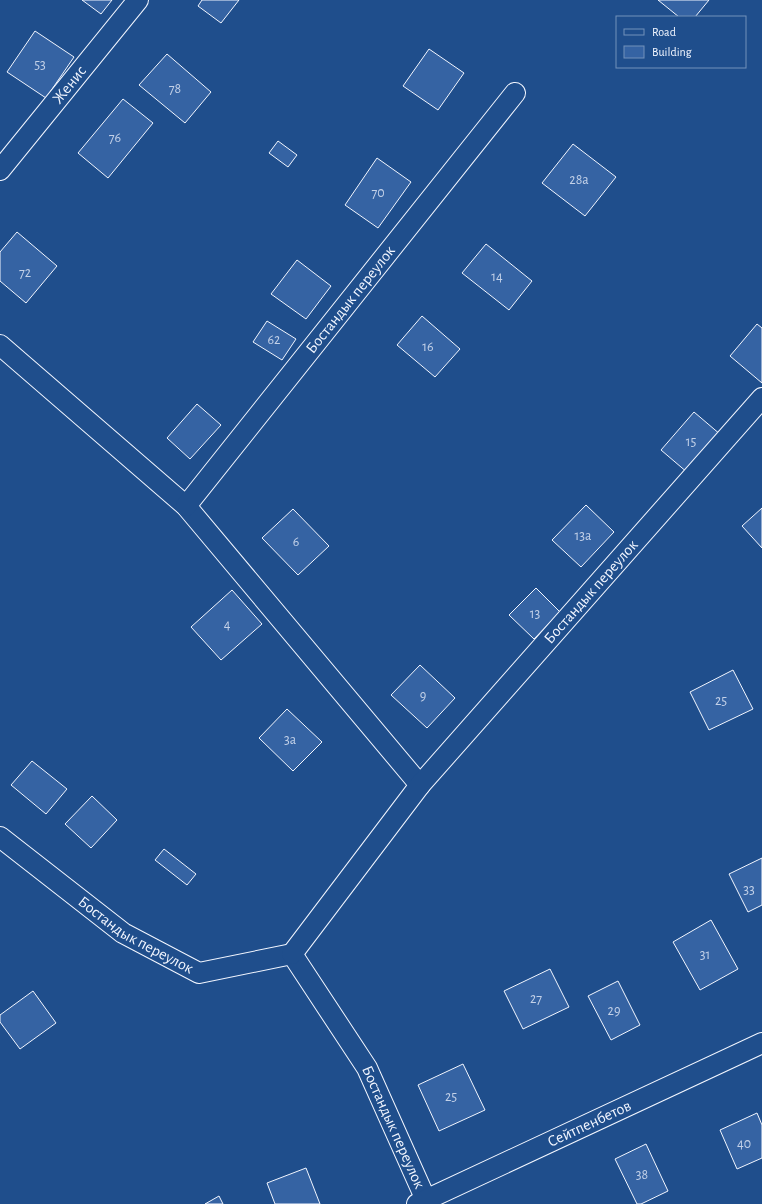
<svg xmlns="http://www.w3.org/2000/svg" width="762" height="1204" viewBox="0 0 762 1204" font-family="'Alegreya Sans',sans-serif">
<rect width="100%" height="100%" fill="#1f4e8c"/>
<!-- building -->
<path fill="#3563a3" stroke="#f2f6ff" d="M82,0H112L101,14Z
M202,0H239L221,23L198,6Z
M658,0H709L695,17H679Z
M35,31L74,57L46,98L7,72Z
M429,49L464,73L438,110L403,86Z
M167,54L211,92L185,123L139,85Z
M123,99L153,123L108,178L78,153Z
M278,141L297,155L288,167L269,153Z
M573,144L616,177L585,216L542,183Z
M377,158L411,182L378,228L345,205Z
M17,232L57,266L26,303L0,281V252Z
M486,244L532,281L509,310L462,273Z
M297,260L331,286L306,319L271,294Z
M422,316L460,349L435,377L397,345Z
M267,321L296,339L282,360L253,342Z
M757,324L762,328V383L730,356Z
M197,404L221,425L190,459L167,438Z
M694,412L721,435L688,473L661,450Z
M586,505L614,532L581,567L552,540Z
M762,508V548L742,526Z
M293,509L329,546L298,575L262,538Z
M536,588L560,612L534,639L509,615Z
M232,590L262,624L221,660L191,627Z
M420,665L455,698L427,728L391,695Z
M733,670L753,709L709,730L690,692Z
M287,709L322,742L293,771L259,738Z
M32,761L67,789L46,814L11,785Z
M92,796L117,820L91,848L65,824Z
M164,849L196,874L187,885L155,860Z
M762,858V905L748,912L729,874Z
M711,920L738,969L700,990L673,942Z
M550,969L569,1007L523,1029L504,991Z
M618,981L640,1025L611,1040L588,996Z
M33,991L56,1023L20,1049L0,1022V1015Z
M463,1064L485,1110L439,1131L418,1085Z
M757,1113L762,1125V1158L737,1169L720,1130Z
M646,1144L668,1191L641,1204H637L615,1159Z
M306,1168L320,1204H275L267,1183Z
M219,1196L223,1204H205Z"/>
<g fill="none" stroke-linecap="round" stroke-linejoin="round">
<!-- minor casing -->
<g stroke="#f2f6ff" stroke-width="22">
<g id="minor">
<path id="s1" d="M0,170L138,0"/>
<path d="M0,345L186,506L420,785"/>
<path id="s2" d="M186,506L515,93"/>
<path id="s3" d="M0,837L123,933L199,973L292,954L367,1068L426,1200"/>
<path id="s4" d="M292,954L420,785L762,398"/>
<path id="s5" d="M417,1204L762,1043"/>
</g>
</g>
<!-- minor -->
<use href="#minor" stroke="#1f4e8c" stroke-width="20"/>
</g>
<g text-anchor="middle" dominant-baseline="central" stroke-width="3" stroke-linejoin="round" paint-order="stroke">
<!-- number labels -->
<g font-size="14" fill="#c3d1e8">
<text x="40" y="65">53</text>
<text x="175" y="89">78</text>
<text x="115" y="138">76</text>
<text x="579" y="180">28а</text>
<text x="378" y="193">70</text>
<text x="25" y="273">72</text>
<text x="497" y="277">14</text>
<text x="274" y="340">62</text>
<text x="428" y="347">16</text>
<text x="691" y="442">15</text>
<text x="583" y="536">13а</text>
<text x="296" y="542">6</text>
<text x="535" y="614">13</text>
<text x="227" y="625">4</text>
<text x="423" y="696">9</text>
<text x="721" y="701">25</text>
<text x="290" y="740">3а</text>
<text x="749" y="890">33</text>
<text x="705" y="955">31</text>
<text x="536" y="999">27</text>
<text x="614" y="1011">29</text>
<text x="451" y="1097">25</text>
<text x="744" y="1144">40</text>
<text x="642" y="1175">38</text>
</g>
<!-- street labels -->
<g font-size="16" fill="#f2f6ff" stroke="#1f4e8c">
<text stroke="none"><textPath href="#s1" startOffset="110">Женис</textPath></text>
<text stroke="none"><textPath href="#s2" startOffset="264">Бостандык переулок</textPath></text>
<text stroke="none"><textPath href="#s4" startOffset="470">Бостандык переулок</textPath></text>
<text stroke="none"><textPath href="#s3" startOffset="168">Бостандык переулок</textPath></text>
<text stroke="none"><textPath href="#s5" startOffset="190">Сейтпенбетов</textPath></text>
<text stroke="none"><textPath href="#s3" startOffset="538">Бостандык переулок</textPath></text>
</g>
</g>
<!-- legend -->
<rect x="616" y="16" width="130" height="52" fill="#1f4e8c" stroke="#7391ba"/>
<rect x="624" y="29" width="20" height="6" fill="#1f4e8c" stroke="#7391ba"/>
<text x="652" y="36" font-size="12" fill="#f2f6ff">Road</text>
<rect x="624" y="46" width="20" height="12" fill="#3563a3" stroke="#7391ba"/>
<text x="652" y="56" font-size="12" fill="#f2f6ff">Building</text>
</svg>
